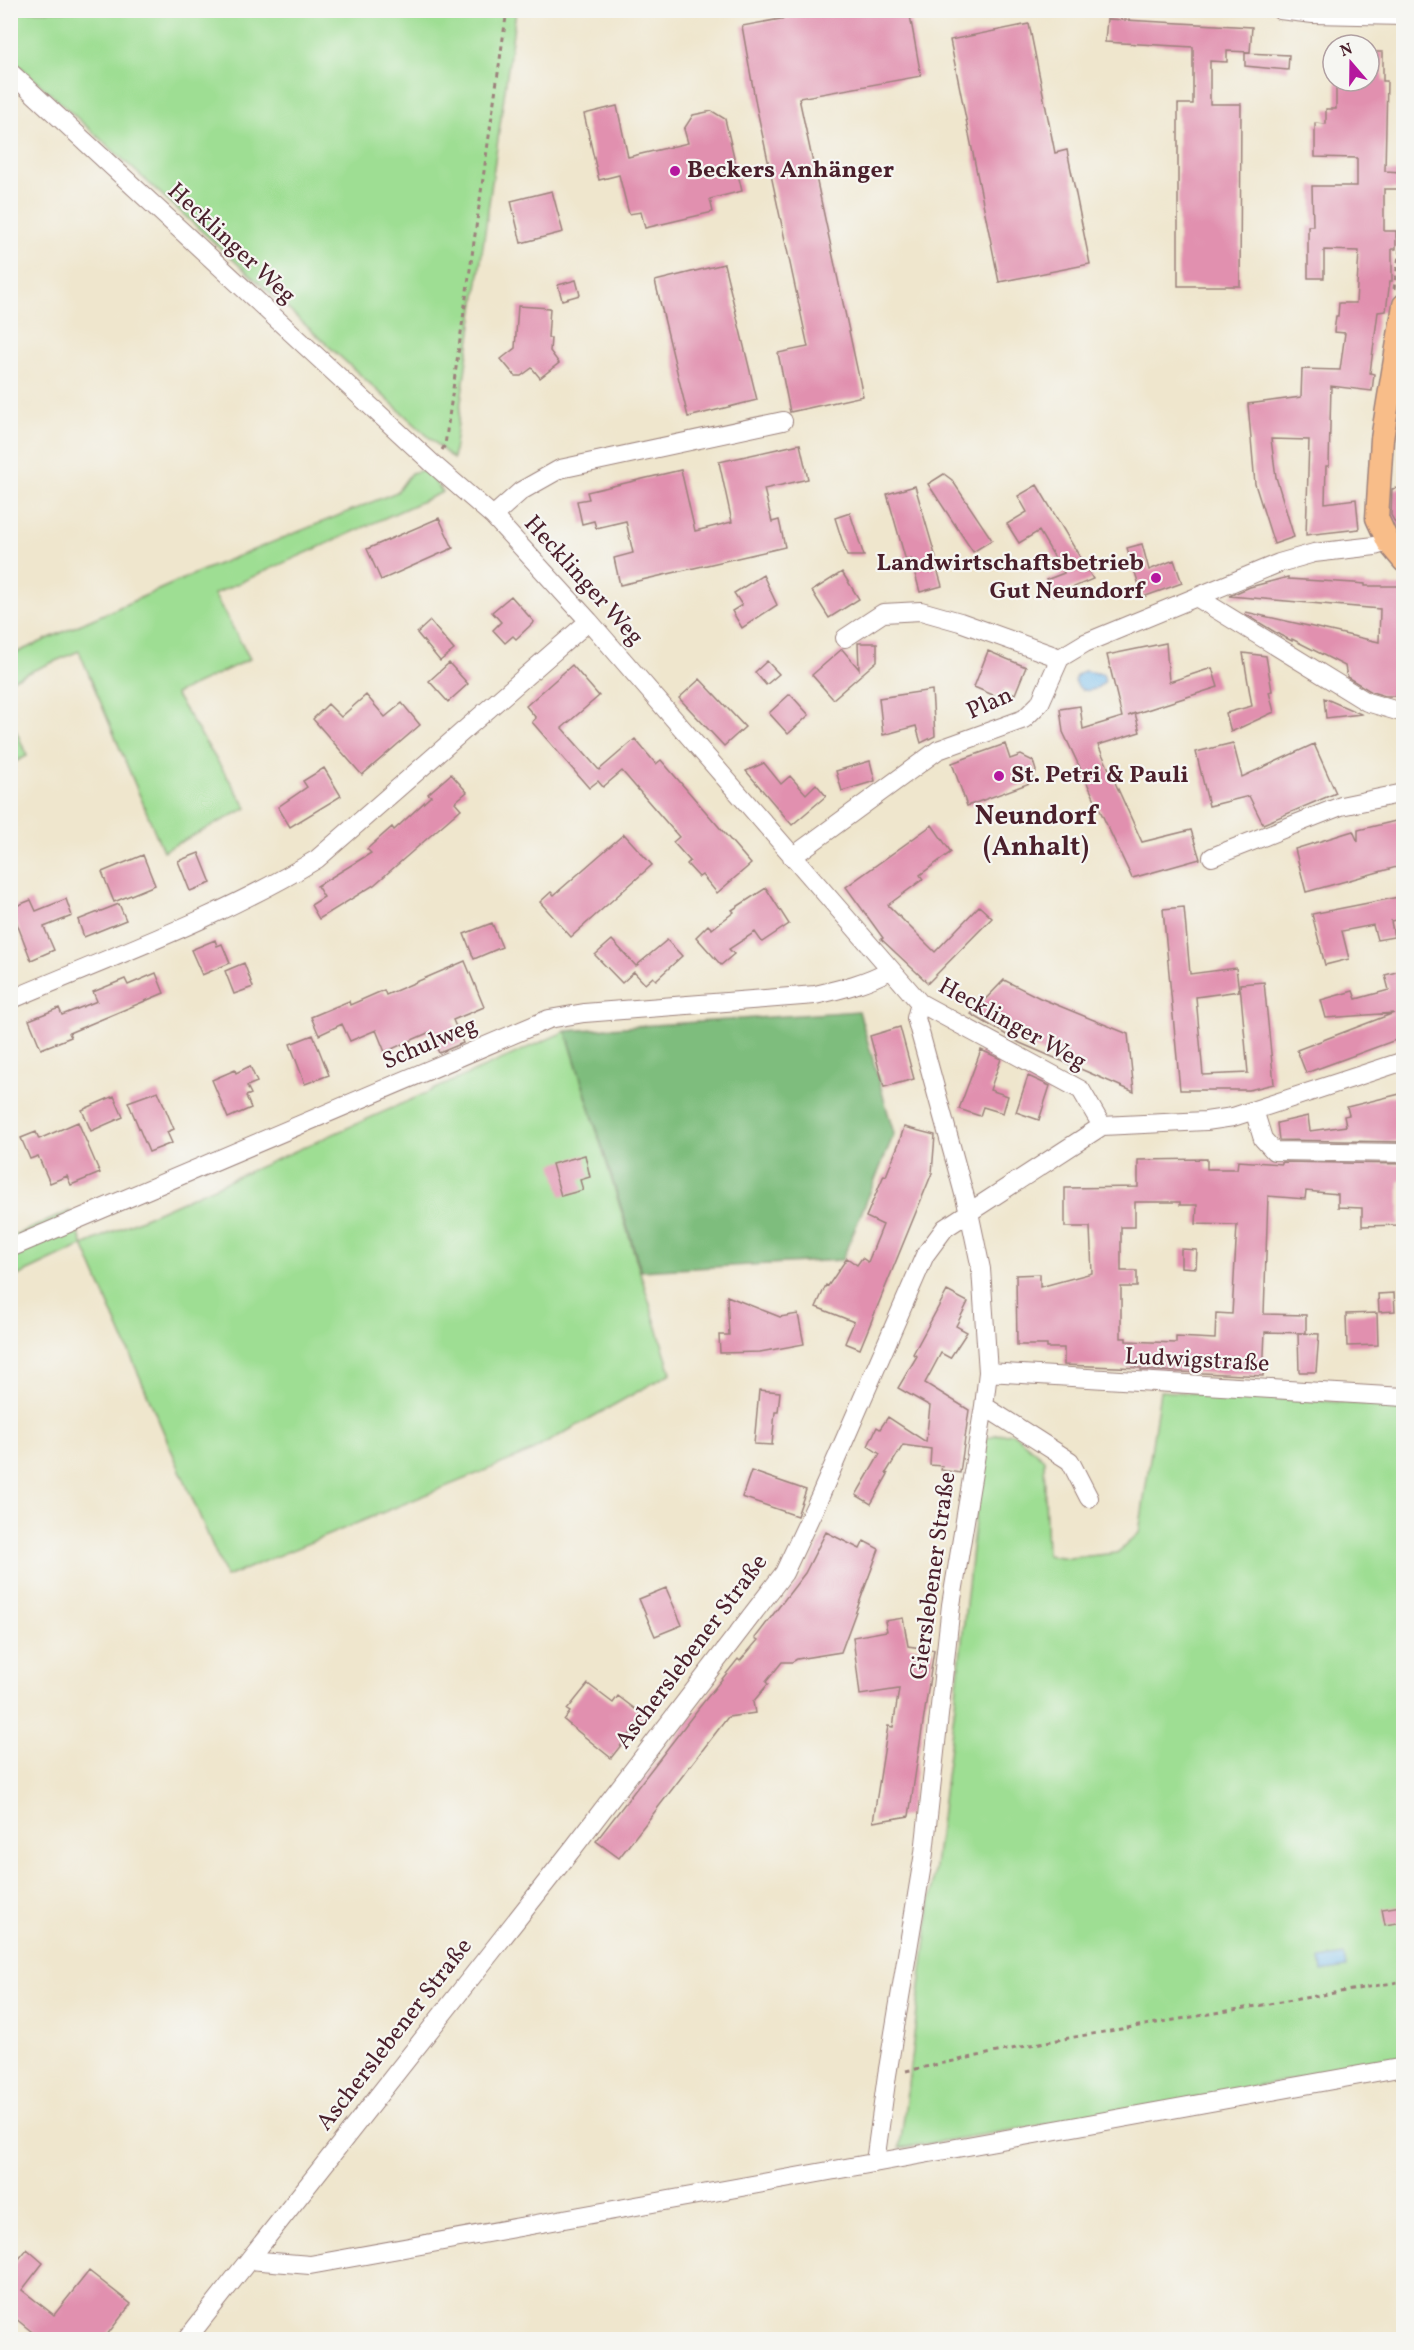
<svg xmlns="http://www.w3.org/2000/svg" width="1414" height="2350" viewBox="0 0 1414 2350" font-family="Vollkorn,serif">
<rect width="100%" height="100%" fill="#f6f6f2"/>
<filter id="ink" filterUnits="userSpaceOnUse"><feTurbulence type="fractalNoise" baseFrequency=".0167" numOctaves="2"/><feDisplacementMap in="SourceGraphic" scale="12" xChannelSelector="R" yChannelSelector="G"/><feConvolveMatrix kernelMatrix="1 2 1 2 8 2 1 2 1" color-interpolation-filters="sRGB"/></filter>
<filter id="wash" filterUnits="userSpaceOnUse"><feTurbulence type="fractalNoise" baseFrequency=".008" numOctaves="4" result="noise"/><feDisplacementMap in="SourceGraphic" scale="24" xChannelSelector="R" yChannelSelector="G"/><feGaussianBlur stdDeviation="1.35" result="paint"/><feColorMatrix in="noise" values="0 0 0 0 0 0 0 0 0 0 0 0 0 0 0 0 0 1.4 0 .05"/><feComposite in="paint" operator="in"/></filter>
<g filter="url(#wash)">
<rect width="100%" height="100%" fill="#efe6cd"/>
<!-- green -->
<path fill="#9ede93" stroke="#747e5f" stroke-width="1.5" d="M10,11H516L453,459L11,58Z
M425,470L443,492L214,594L250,659L175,694L247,808L163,851L79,651L11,680V655L201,571L397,492L411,473Z
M10,717L27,756L11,764H10Z
M566,1031L671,1373L530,1452L226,1577L83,1245L11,1279V1237L70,1211L83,1245Z
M1160,1391L1403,1406V2058L1137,2110L900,2148L954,1713L984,1439L995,1435L1013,1433L1044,1459L1047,1555L1069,1558L1117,1553L1139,1533Z"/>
<!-- forest -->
<path fill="#7ebd7d" stroke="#646e54" stroke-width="1.5" d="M859,1011L894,1134L842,1260L641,1271L566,1031Z"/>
<!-- water -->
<path fill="#76bdee" stroke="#606e8c" stroke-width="1.5" d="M1084,671L1103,674L1105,681C1096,691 1081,696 1075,681L1076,676Z
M1344,1955L1346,1968L1322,1972L1320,1959Z"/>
<g id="blocks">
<!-- building -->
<path fill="#e190af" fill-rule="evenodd" d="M830,10H909L921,76L799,98L863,396L790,412L778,353L808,347L756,105L742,26Z
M1107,19L1252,27L1250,52L1227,51V62L1210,61V104H1241L1240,286H1178V104H1193V47L1105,42Z
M1029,24L1055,153L1067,150L1090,264L999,282L950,40Z
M1369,52H1383V81H1387L1385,171L1402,172V189H1384V231H1396V249H1392V281H1390L1386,311L1378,312L1370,373L1374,374L1372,391L1331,386L1329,466H1326L1325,503L1356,499L1359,529L1306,535L1309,440L1271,439L1276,477L1294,537L1274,544L1255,484L1248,404L1301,397L1302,369L1340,370L1345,333L1334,332L1336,316H1338L1339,303H1356L1359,251L1324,250V278H1308V226H1313L1312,186H1357V158L1315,157V123L1326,124V109H1336V81H1369Z
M1245,53L1289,55L1288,70L1245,66Z
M617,106L628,157L688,143L684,129L693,115L712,111L725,119L742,191L710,199L713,212L645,228L641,212L629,214L619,175L599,180L584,114Z
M552,191L563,232L521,243L511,201Z
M724,264L757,400L688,417L655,281Z
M576,280L580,295L562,300L558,285Z
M518,306L550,308L548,338H551L550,351L559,363L540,378L532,368L521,376H515L501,359L515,348Z
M800,444L808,479L764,489L772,522L779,520L785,547L620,585L614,558L633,553L626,521L596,528L594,521L582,524L577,501L589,499L587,492L681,470L695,531L732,522L719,462Z
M944,474L952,480L992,540L973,552L928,484Z
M1037,485L1093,579L1053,596L1046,580L1064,573L1039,531L1019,543L1007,524L1027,512L1018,496Z
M915,486L936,558H934L942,586L920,592L911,559L906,561L887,494Z
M1404,487V539L1391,515L1392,489Z
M850,513L864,556H847L835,518Z
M439,518L453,548L381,580L367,549Z
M1142,544L1149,570L1174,560L1182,583L1143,597L1127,548Z
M842,572L859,599L829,618L812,591Z
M763,575L777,605L742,628L732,611L742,605L734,593Z
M1288,577V579L1354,583L1365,584V586H1404V696H1385L1372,692L1347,677L1345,666L1292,639V641L1280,635L1245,614L1246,612L1379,642L1380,609L1229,596L1250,587Z
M511,596L534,622L516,639L513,636L505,643L493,630L501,622L492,612Z
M430,621L454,650L440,661L417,633Z
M858,643H877V661L833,699L812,675L842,649L859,669Z
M1166,643L1169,682L1212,668L1218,687L1128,716L1135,713L1140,732L1098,745L1142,842L1191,830L1200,859L1132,878L1063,732L1060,709L1080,706L1083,729L1122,717L1107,655Z
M988,651L1026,667L1015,694L1004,689L1000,698L974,687Z
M1243,653L1266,656L1272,691L1269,692L1274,712L1231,732L1226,713L1252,706Z
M767,661L779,674L766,685L755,672Z
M449,663L468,684L448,702L429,681Z
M572,665L599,696L562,728L599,770L635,739L656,764L661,760L751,864L717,893L702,875L699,877L687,864L690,861L673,842L679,837L622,771L603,787L598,781L589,788L532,722L536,718L526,706Z
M700,679L745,727L724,746L679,698Z
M932,690L935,736L921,743L916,726L883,735L879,698Z
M790,694L809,715L788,734L769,713Z
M366,695L385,717L402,703L420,725L362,775L313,719L328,704L341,717Z
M1324,698L1361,714L1326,718Z
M1233,743L1242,777L1314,744L1336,793L1263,824L1249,796L1209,806L1196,752Z
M1005,744L1010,759L1021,755L1033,761L1036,771L1030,783L967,806L952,763Z
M870,761L875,781L842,791L836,771Z
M764,763L781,784L790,776L806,794L816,784L826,796L792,825L746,771Z
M324,768L341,796L290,827L278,807L307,787L303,781Z
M451,774L467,792L455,802L461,809L374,885L319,919L311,905L324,897L317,886L371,853L367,849L392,827L394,830L431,796L428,794Z
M1404,819V865L1306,892L1295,849L1353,831L1358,842V830Z
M932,825L951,852L920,875L923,879L888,905L935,952L979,906L992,918L928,983L881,939L883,938L846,887Z
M624,834L652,865L571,937L540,902L551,892L554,895Z
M199,853L211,883L190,891L178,861Z
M143,855L155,885L114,902L102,872Z
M766,888L789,924L762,942L755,932L729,949L734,954L721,965L696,937L708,925L712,929L734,912L732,910Z
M1404,896V918L1391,921L1394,937L1377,940L1373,925L1342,931L1349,959L1325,965L1312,914Z
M66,899L72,916L44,927L54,950L31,960L11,908L31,900L36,911Z
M119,904L126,920L84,937L78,920Z
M1184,907L1190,974L1236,968L1239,991L1196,997L1203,1075L1248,1073L1240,984L1264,982L1274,1084L1249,1090H1180L1163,909Z
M492,923L502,947L474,959L464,934Z
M215,940L217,946L222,944L230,963L202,975L191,950Z
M612,940L636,966L667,940L682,956L656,980L653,977L645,984L634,972L622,983L595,955Z
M465,961L484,1007L453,1020L463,1043L439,1053L430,1032L385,1052L376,1030L350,1041L342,1024L319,1035L311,1017L349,1001L350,1005L384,990L386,995Z
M244,963L253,987L234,994L225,971Z
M1404,970V1037L1306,1073L1297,1050L1394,1013L1326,1018L1321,1000L1353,991L1356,999L1389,990L1385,975Z
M156,973L164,993L69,1033L71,1037L41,1049L29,1020L59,1008L62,1015L97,1001L93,992L125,979L128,985Z
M1004,980L1040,998L1128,1034L1134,1092L1020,1043L971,1014Z
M900,1027L914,1079L884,1087L870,1036Z
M313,1035L329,1075L305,1084L290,1044Z
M981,1050L1001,1059L990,1090L1008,1096L1003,1113L983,1107L980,1116L959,1109Z
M250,1066L257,1082L247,1086L251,1094L246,1096L251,1108L228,1118L212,1080L235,1070L236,1073Z
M1028,1076L1050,1086L1039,1120L1016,1112Z
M158,1091L174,1129L167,1132L172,1143L149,1152L128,1102Z
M1404,1093V1142L1279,1140L1277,1123L1308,1116L1310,1131L1346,1126L1344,1116L1349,1115L1347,1107Z
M114,1096L123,1117L91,1131L82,1110Z
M78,1122L100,1173L71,1185L67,1176L50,1183L38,1156L30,1159L21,1138L36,1132L39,1139Z
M904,1127L935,1135L932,1173L860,1349L845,1343L854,1322L816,1307L826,1285L828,1286L847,1258L857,1265L862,1258L868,1262L883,1225L866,1217L884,1175L886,1176L899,1143Z
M585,1155L590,1177L580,1180L583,1190L561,1196L552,1164Z
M1207,1159V1169H1237L1238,1161L1282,1164V1162L1404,1164V1181H1399V1225L1362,1226V1208L1338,1207V1194L1306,1191L1305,1199L1268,1196L1264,1314L1306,1315V1333L1265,1332L1263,1376L1141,1370V1368L1064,1365V1348H1047V1345H1017L1016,1275L1040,1274V1287L1092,1273L1090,1227H1065V1188L1138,1187V1160ZM1135,1202H1180V1205H1197L1196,1224L1237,1225L1232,1314L1216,1313L1215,1339L1176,1337V1343L1126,1341V1338H1121V1287H1137V1271H1121V1227H1135Z
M1181,1249L1197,1250L1196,1268L1181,1267Z
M947,1291L968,1302L956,1326L967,1332L950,1358L941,1353L925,1383L969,1410L960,1473L941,1470L942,1466L930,1465L931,1449L903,1445L886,1473L888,1474L871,1504L856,1495L880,1454L868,1446L877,1427L880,1429L888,1417L926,1442L930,1406L898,1388L917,1356L913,1354Z
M1394,1293L1395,1311L1379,1312L1378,1294Z
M727,1296L780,1317L798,1314L804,1344L760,1352L720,1353L719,1335H729Z
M1377,1313L1378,1345L1347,1346L1346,1314Z
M1298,1333L1319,1334L1316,1372H1299Z
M759,1390L780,1392L778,1412H775L772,1445L754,1444Z
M751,1471L806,1490L797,1516L742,1497Z
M826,1532L860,1549L864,1541L879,1549L841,1652L797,1659L792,1662H782L766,1682L768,1684L753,1702L755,1713L728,1717L619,1858L596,1841L698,1709L738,1659L740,1661L758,1640L755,1638L805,1573Z
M666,1588L682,1625L655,1636L639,1599Z
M903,1618L908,1646L934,1650L909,1816L873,1822L888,1726L893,1727L899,1689L860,1695L853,1637L887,1631L885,1621Z
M588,1684L613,1703L618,1696L644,1716L611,1758L564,1720L570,1712L567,1710Z
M1401,1906L1404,1922L1385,1925L1382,1909Z
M27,2249L43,2263L22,2290L54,2315L89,2271L131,2304L103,2340H42L10,2314V2270Z"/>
</g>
</g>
<g filter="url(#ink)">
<use href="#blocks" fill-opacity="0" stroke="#9c827c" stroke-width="1.5"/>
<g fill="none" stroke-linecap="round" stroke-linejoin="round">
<!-- minor casing -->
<g stroke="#9c827c" stroke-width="20">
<path id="minor" d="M1280,10L1313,14L1404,16
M10,72L433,464L493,516L589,621L920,1003L1081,1090L1102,1126
M493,516L521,491L560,469L783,421
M1198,598L1367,702L1404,713
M845,638L883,613L921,611L960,622L1060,658
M792,857L938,750L1024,719L1040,703L1060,658L1085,643L1279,563L1314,553L1375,546L1388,542
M1212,857L1341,806L1404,793
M10,1000C113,956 222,917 317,859L589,621
M1254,1110L1263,1139L1274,1151L1404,1153
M10,1248L549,1019L584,1013L815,995C842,989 866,983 890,970
M988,1372L1404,1397
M984,1406L1070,1461L1089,1498
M875,2162L887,2075L924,1853L951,1605L984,1406L988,1372L981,1269L969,1212L916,1018L920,1003
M249,2260L310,2265L1404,2067
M186,2340L574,1847L784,1573L821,1494L925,1255L945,1228L1102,1126L1206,1121L1233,1117L1404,1061"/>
</g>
<!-- major casing -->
<g stroke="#9c827c" stroke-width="25">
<path id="major" d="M1404,305L1382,439L1377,518L1388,542L1404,561"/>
</g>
<!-- path -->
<path stroke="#9c827c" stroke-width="3" stroke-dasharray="4.5 4.5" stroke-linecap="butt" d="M1403,33L1404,93
M1394,289L1404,222
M442,450L445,445L507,10
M906,2071L1045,2042L1404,1981"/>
<!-- minor -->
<use href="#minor" stroke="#fff" stroke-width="18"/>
<!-- major -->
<use href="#major" stroke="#f8bd89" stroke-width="22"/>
</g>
</g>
<!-- markers -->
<g fill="#b5179e" stroke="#f6f6f2" stroke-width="2">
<circle cx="675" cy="171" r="6"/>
<circle cx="1156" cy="578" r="6"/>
<circle cx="999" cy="776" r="6"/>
</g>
<g text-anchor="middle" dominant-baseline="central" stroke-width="4.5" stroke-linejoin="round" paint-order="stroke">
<!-- poi labels -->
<g font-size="24" font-weight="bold" fill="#4a1f2b" stroke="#f6f6f2" text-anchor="start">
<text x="687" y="171">Beckers Anhänger</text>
<text x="1144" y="564" text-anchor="end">Landwirtschaftsbetrieb<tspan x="1144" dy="28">Gut Neundorf</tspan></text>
<text x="1011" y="776">St. Petri &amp; Pauli</text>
</g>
<!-- street labels -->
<g font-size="24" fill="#4a1f2b" stroke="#f6f6f2">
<text transform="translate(231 244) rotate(43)">Hecklinger Weg</text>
<text transform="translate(583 581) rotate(48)">Hecklinger Weg</text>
<text transform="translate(990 704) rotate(-24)">Plan</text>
<text transform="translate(1012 1025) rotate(29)">Hecklinger Weg</text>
<text transform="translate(430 1044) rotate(-23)">Schulweg</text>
<text transform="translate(1197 1361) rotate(3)">Ludwigstraße</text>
<text transform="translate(934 1576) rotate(-82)">Gierslebener Straße</text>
<text transform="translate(692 1652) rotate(-53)">Ascherslebener Straße</text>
<text transform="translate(395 2035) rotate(-52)">Ascherslebener Straße</text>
</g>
<!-- quarter labels -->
<g font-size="27" font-weight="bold" fill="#4a1f2b" stroke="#f6f6f2">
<text x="1036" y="817">Neundorf<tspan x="1036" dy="31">(Anhalt)</tspan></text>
</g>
</g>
<!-- margin -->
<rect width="1414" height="2350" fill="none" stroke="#f6f6f2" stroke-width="36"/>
<!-- north arrow -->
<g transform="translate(1351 63) rotate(340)"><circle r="28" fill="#f6f6f2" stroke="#b1a0a2" stroke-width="1.5"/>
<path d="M0-4.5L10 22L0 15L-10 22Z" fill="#b5179e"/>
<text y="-9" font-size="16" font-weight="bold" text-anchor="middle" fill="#4a1f2b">N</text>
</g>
</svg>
